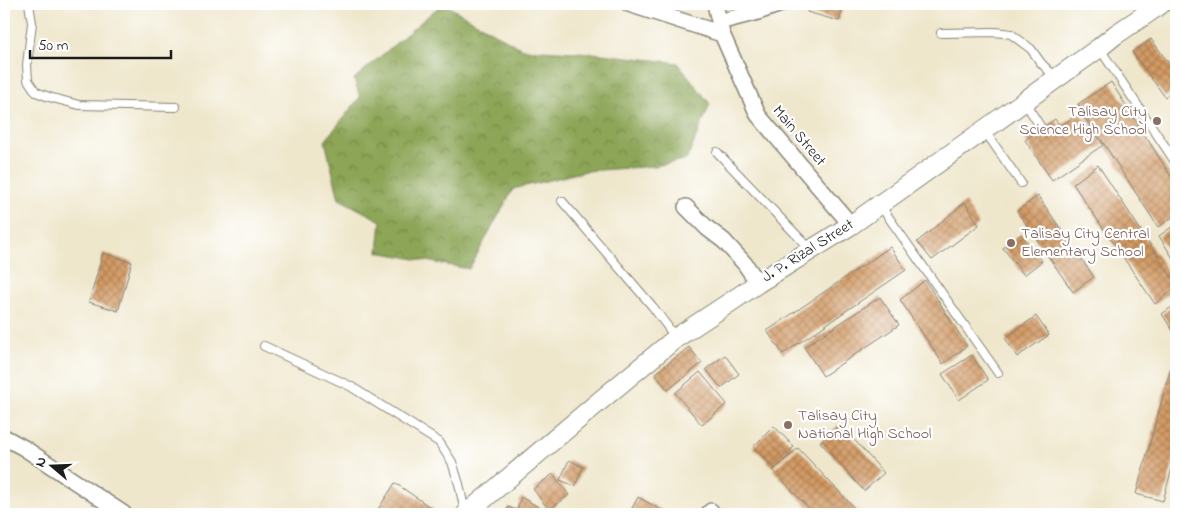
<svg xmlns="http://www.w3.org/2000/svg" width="1180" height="518" viewBox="0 0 1180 518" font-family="'Indie Flower',sans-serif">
<defs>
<pattern id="forest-crowns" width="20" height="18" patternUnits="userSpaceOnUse" patternTransform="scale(1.25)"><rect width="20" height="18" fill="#8ca556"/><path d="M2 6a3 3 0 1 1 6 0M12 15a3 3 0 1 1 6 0" fill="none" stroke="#728646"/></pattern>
<pattern id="building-cross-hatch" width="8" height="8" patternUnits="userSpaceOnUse" patternTransform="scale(1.25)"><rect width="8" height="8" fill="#d39a63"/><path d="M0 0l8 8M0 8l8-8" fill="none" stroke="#aa7d51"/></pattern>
</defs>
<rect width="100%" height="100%" fill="#fff"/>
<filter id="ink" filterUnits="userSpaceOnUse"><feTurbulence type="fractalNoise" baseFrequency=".02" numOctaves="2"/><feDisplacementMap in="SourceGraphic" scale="10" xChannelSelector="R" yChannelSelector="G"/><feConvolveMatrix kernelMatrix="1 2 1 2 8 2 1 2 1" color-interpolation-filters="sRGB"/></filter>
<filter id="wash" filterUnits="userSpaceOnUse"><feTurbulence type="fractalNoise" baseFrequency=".0096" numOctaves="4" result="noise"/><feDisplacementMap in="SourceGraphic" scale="20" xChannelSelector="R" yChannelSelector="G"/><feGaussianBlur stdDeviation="1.12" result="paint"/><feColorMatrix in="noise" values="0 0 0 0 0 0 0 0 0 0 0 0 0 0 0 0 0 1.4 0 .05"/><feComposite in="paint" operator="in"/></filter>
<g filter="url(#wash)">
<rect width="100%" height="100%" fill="#efe7cc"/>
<!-- forest -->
<path fill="url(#forest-crowns)" stroke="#546039" d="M442,4H444L522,49L593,53L678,63L710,104L687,159L655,166L586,171L513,189L469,269L378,252L381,221L339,199L325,141L360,97L354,79Z"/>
<g id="blocks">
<!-- building -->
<path fill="url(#building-cross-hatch)" d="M809,4H844L839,21L807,12Z
M1151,39L1176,73V89L1165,97L1132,52Z
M1111,82L1176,184V215L1158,227L1078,104Z
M1081,112L1103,145L1052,180L1025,140L1055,119L1060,126Z
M1098,165L1176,284V287L1155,304L1073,184Z
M1038,196L1094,277L1073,292L1017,211Z
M965,202L979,225L932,260L917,242Z
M1176,224V263L1159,236Z
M1021,234L1042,261L1024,275L1003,248Z
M890,247L906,270L783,354L767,331Z
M103,253L132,262L118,311L89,302Z
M925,280L967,346L943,364L900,300Z
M880,297L899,325L823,376L804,347Z
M1176,304V336L1162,314Z
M1036,316L1049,335L1017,357L1005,338Z
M689,347L702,363L668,390L655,374Z
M725,355L739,374L721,388L706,369Z
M972,355L988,380L959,400L942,374Z
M1171,367L1176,368V453L1163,501L1136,494Z
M700,372L727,404L702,425L675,393Z
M840,424L884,473L864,491L820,442Z
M774,426L794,447L773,467L753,447Z
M798,448L860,514H814L773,470Z
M569,460L583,467L575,486L560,480Z
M553,474L569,495L549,510L533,489Z
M395,483L433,509L430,514H381L377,511Z
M521,497L540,508L537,514H506L508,507L517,510Z
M638,497L665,512L664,514H629Z"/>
</g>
</g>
<g filter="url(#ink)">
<use href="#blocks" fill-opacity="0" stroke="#868274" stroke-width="1"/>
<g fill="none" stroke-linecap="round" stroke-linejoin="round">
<!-- service casing -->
<g stroke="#868274" stroke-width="10">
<path id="service" d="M29,4L32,23L27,65L28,80L36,92L49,97L79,105L176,107
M941,33L995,32L1011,34L1031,49L1041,63L1056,78
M1100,49L1176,163
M1024,101L1040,126
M984,130L1021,183
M717,152L811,250
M562,201L653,307L676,338
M880,205L998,373
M264,346L350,386L439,442L452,462L459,484L465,512"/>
</g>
<!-- minor casing -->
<g stroke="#868274" stroke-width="18">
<path id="minor" d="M629,4L722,34
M715,4L722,34L758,115L851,225
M719,22L758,12L781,4
M686,207L707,228L724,241L745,264L758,283
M4,437L24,448L124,514
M708,514L711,511"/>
</g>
<!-- tertiary casing -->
<g stroke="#868274" stroke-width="21">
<path id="tertiary" d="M466,514L601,400L676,338L738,297L758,283L851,225L1099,48L1115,35L1161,4"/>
</g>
<!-- service -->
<use href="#service" stroke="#fff" stroke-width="8"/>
<!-- minor -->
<use href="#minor" stroke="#fff" stroke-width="15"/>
<!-- tertiary -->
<use href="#tertiary" stroke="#fff" stroke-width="19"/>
</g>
</g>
<!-- markers -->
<g fill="#8d6e63" stroke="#fff" stroke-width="2">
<circle cx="1157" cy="121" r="5"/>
<circle cx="1011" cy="243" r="5"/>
<circle cx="788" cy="425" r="5"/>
</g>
<g text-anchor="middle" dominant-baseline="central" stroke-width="4.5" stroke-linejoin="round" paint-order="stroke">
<!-- education labels -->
<g font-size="16" fill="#785e54" stroke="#fff" text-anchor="start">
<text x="1147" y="112" text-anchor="end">Talisay City<tspan x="1147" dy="18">Science High School</tspan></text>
<text x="1021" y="234">Talisay City Central<tspan x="1021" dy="18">Elementary School</tspan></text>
<text x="798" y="416">Talisay City<tspan x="798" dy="18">National High School</tspan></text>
</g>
<!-- street labels -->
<g font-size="16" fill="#1c1c1c" stroke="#fff">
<text transform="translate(799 136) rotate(50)">Main Street</text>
<text transform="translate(808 251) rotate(-32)">J. P. Rizal Street</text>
</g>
</g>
<!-- margin -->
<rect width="1180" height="518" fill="none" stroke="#fff" stroke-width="20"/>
<!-- north arrow -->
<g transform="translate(52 466) rotate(289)" stroke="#ffffff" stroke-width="4" paint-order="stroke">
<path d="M0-4L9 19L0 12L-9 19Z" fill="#1c1c1c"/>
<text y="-8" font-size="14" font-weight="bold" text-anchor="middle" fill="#1c1c1c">N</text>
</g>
<!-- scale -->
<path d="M30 50v8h141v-8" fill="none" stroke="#1c1c1c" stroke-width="2.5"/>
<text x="38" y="50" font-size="15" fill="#1c1c1c" stroke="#ffffff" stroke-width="4" paint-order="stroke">50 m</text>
</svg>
